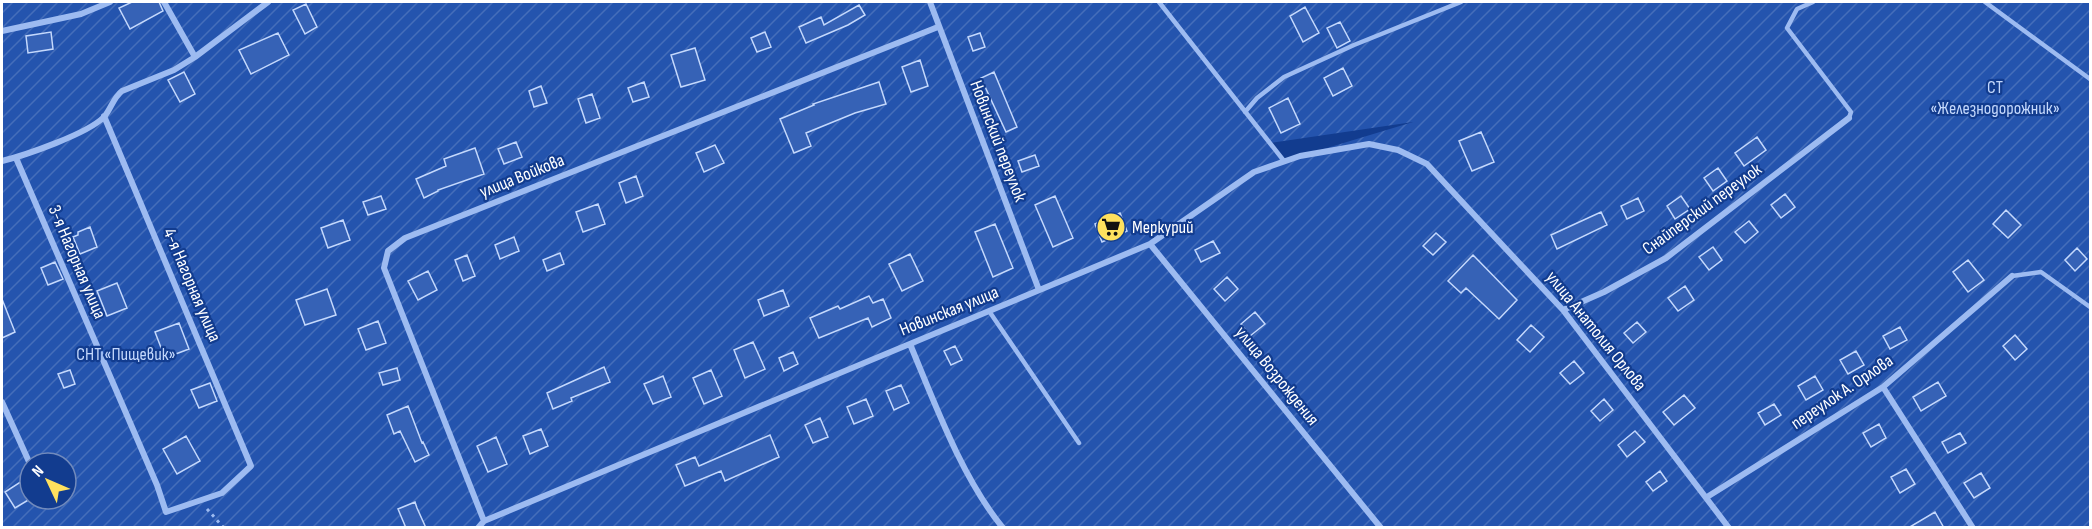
<svg xmlns="http://www.w3.org/2000/svg" width="2092" height="529" viewBox="0 0 2092 529" font-family="'Sofia Sans Condensed',sans-serif">
<defs>
<pattern id="garden-furrows" width="10" height="10" patternUnits="userSpaceOnUse" patternTransform="scale(1.5)"><rect width="10" height="10" fill="#2454ae"/><path d="M-1 1l2-2M0 10L10 0M9 11l2-2" fill="none" stroke="#456eba"/></pattern>
</defs>
<rect width="100%" height="100%" fill="#123c8f"/>
<!-- garden -->
<path fill="url(#garden-furrows)" fill-rule="evenodd" d="M2,2H2090V527H2ZM1413,122L1284,161L1270,143ZM30,463H66V499H30Z"/>
<!-- building -->
<path fill="#3662b6" stroke="#c4d8fc" stroke-width="1.5" d="M132,2H159L163,11L130,29L119,8Z
M306,4L317,27L305,34L293,10Z
M859,5L865,15L848,25L806,43L799,27L821,17L824,25Z
M1305,7L1319,33L1303,42L1290,16Z
M1340,22L1350,41L1337,48L1327,28Z
M51,32L53,49L28,53L26,36Z
M765,32L771,47L757,52L751,38Z
M278,33L289,55L251,74L239,50Z
M980,33L985,47L973,51L968,37Z
M695,48L705,80L681,87L671,55Z
M920,60L928,86L911,92L902,67Z
M1343,68L1352,86L1333,96L1324,78Z
M184,72L195,94L180,102L168,80Z
M994,72L1017,127L1006,132L981,78Z
M644,82L649,97L633,102L628,88Z
M879,82L886,104L855,113L806,133L811,146L794,153L780,119L814,105L813,104Z
M541,86L547,103L534,107L529,91Z
M592,94L600,118L586,123L578,99Z
M1288,98L1300,124L1281,133L1269,108Z
M1481,132L1494,162L1472,171L1459,141Z
M1757,137L1766,150L1744,166L1735,153Z
M516,142L522,157L504,164L498,149Z
M715,145L724,163L704,172L696,153Z
M475,148L484,174L438,190V191L424,198L416,179L446,166L444,159Z
M1035,155L1039,166L1022,172L1018,161Z
M1718,168L1727,181L1713,191L1704,178Z
M636,176L643,196L626,203L619,183Z
M1785,194L1795,207L1781,218L1771,205Z
M381,196L386,209L368,215L363,202Z
M1055,196L1073,238L1053,247L1035,205Z
M1681,196L1690,209L1675,219L1667,206Z
M1638,198L1644,211L1627,219L1621,206Z
M598,204L605,224L583,232L576,212Z
M2006,210L2021,225L2008,238L1993,224Z
M1601,212L1607,225L1557,249L1551,235Z
M1120,213L1127,231L1102,242L1095,224Z
M343,220L350,240L328,248L321,228Z
M1749,221L1758,232L1745,243L1735,232Z
M995,224L1013,268L993,277L975,232Z
M90,227L97,247L80,254L73,237L78,235V232Z
M1436,233L1446,242L1433,255L1423,246Z
M514,237L519,251L500,259L495,245Z
M1213,241L1220,253L1201,262L1195,250Z
M1713,247L1722,260L1709,270L1699,257Z
M2077,248L2087,259L2075,271L2065,260Z
M560,253L564,264L547,271L543,260Z
M910,254L923,281L902,291L889,264Z
M467,255L475,276L463,281L455,260Z
M1473,255L1517,300L1499,319L1466,288L1461,293L1448,281Z
M1968,260L1984,280L1968,292L1953,272Z
M55,262L63,279L48,285L41,268Z
M428,271L437,290L418,300L408,281Z
M1227,277L1238,289L1225,301L1214,289Z
M117,283L127,308L107,316L97,291Z
M1685,286L1694,300L1678,311L1668,298Z
M327,289L336,315L305,325L296,300Z
M783,290L789,306L764,316L758,300Z
M869,296L873,303L883,299L891,318L872,327L868,318L819,338L810,318L838,306L840,309Z
M2,299L15,332L2,338Z
M1255,312L1265,324L1250,336L1241,324Z
M378,321L386,343L366,350L358,329Z
M1637,322L1646,332L1633,343L1624,333Z
M179,323L189,349L165,358L155,332Z
M1531,325L1544,337L1530,352L1517,340Z
M1900,327L1907,340L1890,349L1883,336Z
M2015,335L2027,349L2015,360L2003,346Z
M753,342L765,369L745,378L734,350Z
M955,346L962,360L951,365L944,351Z
M1856,351L1864,365L1848,374L1840,360Z
M793,352L798,364L784,371L779,358Z
M1574,361L1584,373L1570,384L1560,373Z
M604,367L610,382L571,398L572,401L553,409L547,393Z
M397,368L400,380L383,385L379,373Z
M70,370L75,384L64,388L58,374Z
M711,370L722,396L704,404L693,378Z
M663,376L671,397L653,404L644,384Z
M1815,376L1823,390L1806,400L1798,386Z
M1938,382L1946,396L1921,411L1913,397Z
M210,383L217,401L199,408L191,390Z
M901,385L909,403L894,410L886,391Z
M1684,395L1695,408L1674,425L1663,412Z
M866,399L873,416L854,424L847,407Z
M1604,399L1613,410L1600,421L1591,411Z
M1774,404L1781,415L1765,425L1758,413Z
M408,406L422,443L423,442L429,455L415,462L400,431L394,434L387,415Z
M820,418L828,437L813,443L805,425Z
M1879,424L1886,438L1871,447L1863,433Z
M541,429L548,446L530,454L523,436Z
M1635,431L1645,442L1627,457L1618,445Z
M1960,433L1966,443L1948,453L1942,442Z
M770,435L779,457L725,481L721,471L685,486L676,465L695,457L699,466Z
M186,436L200,461L177,474L163,449Z
M496,437L507,464L488,472L477,446Z
M1906,469L1915,484L1900,493L1891,477Z
M1660,471L1667,481L1653,491L1646,482Z
M1981,473L1990,488L1974,498L1964,483Z
M25,479L30,488V499L15,508L5,492Z
M415,502L417,508L426,528H406L398,509Z
M1935,512L1944,528H1908Z"/>
<g fill="none" stroke-linecap="round" stroke-linejoin="round">
<!-- path -->
<path stroke="#9dbbf1" stroke-width="3" stroke-dasharray="3 4.5" stroke-linecap="butt" d="M207,509L224,528"/>
<!-- service -->
<path stroke="#9dbbf1" stroke-width="4.5" d="M1159,2L1284,161
M1813,2L1797,9L1787,28L1851,112L1849,118
M1985,2L2090,79
M1245,112L1257,98L1284,77L1354,45L1461,2
M2012,276L2041,272L2090,307
M989,311L1079,443"/>
<!-- minor -->
<path stroke="#9dbbf1" stroke-width="6" d="M164,2L195,57
M930,2L1039,290
M2,31L81,14L110,2
M16,158L157,485L166,512L222,493L251,466L104,116
M2,161C26,155 87,134 104,117C111,109 113,98 122,91L174,70L195,57L268,2
M1150,244L1381,528
M1563,310L1604,292L1666,258L1849,118
M910,344C935,404 962,478 1003,528
M1883,387L1973,528
M2,402L30,464
M1707,497L1883,387L2012,276
M484,521L384,268L388,251L405,238L938,27
M478,528L484,521L1150,244L1254,172L1300,156L1369,144L1398,150L1427,164L1478,219L1563,310L1729,528"/>
</g>
<!-- icons -->
<defs>
<g id="supermarket-disc" transform="scale(1.5)"><circle r="9.5" fill="#ffe15e" stroke="#123c8f"/><path d="M-6-5.5h2.5l.6 2H6L4.5 2H-2.5L-4.4-4H-6ZM-1.5 3.2a1.3 1.3 0 1 0 .1 0ZM3 3.2a1.3 1.3 0 1 0 .1 0Z" fill="#111"/></g>
</defs>
<g fill-rule="evenodd">
<use href="#supermarket-disc" x="1111" y="227"/>
</g>
<g text-anchor="middle" dominant-baseline="central" stroke-width="4.5" stroke-linejoin="round" paint-order="stroke">
<!-- park labels -->
<g font-size="18" fill="#c4d8fc" stroke="#123c8f">
<text x="1995" y="87">СТ<tspan x="1995" dy="21">«Железнодорожник»</tspan></text>
<text x="126" y="354">СНТ «Пищевик»</text>
</g>
<!-- street labels -->
<g font-size="18" fill="#fff" stroke="#123c8f">
<text transform="translate(998 141) rotate(69)">Новинский переулок</text>
<text transform="translate(522 176) rotate(-22)">улица Войкова</text>
<text transform="translate(1702 209) rotate(-36)">Снайперский переулок</text>
<text transform="translate(77 262) rotate(67)">3-я Нагорная улица</text>
<text transform="translate(192 285) rotate(67)">4-я Нагорная улица</text>
<text transform="translate(949 311) rotate(-22)">Новинская улица</text>
<text transform="translate(1596 331) rotate(51)">улица Анатолия Орлова</text>
<text transform="translate(1277 376) rotate(51)">улица Возрождения</text>
<text transform="translate(1842 392) rotate(-34)">переулок А. Орлова</text>
</g>
<!-- poi labels -->
<g font-size="18" fill="#fff" stroke="#123c8f" text-anchor="start">
<text x="1132" y="227">Меркурий</text>
</g>
</g>
<!-- border -->
<rect width="2092" height="529" fill="none" stroke="#ffffff" stroke-width="6"/>
<!-- north arrow -->
<g transform="translate(48 481) rotate(314)"><circle r="28" fill="#123c8f" stroke="#718abc" stroke-width="1.5"/>
<path d="M0-4.5L10 22L0 15L-10 22Z" fill="#ffe15e"/>
<text y="-9" font-size="16" font-weight="bold" text-anchor="middle" fill="#ffffff">N</text>
</g>
</svg>
